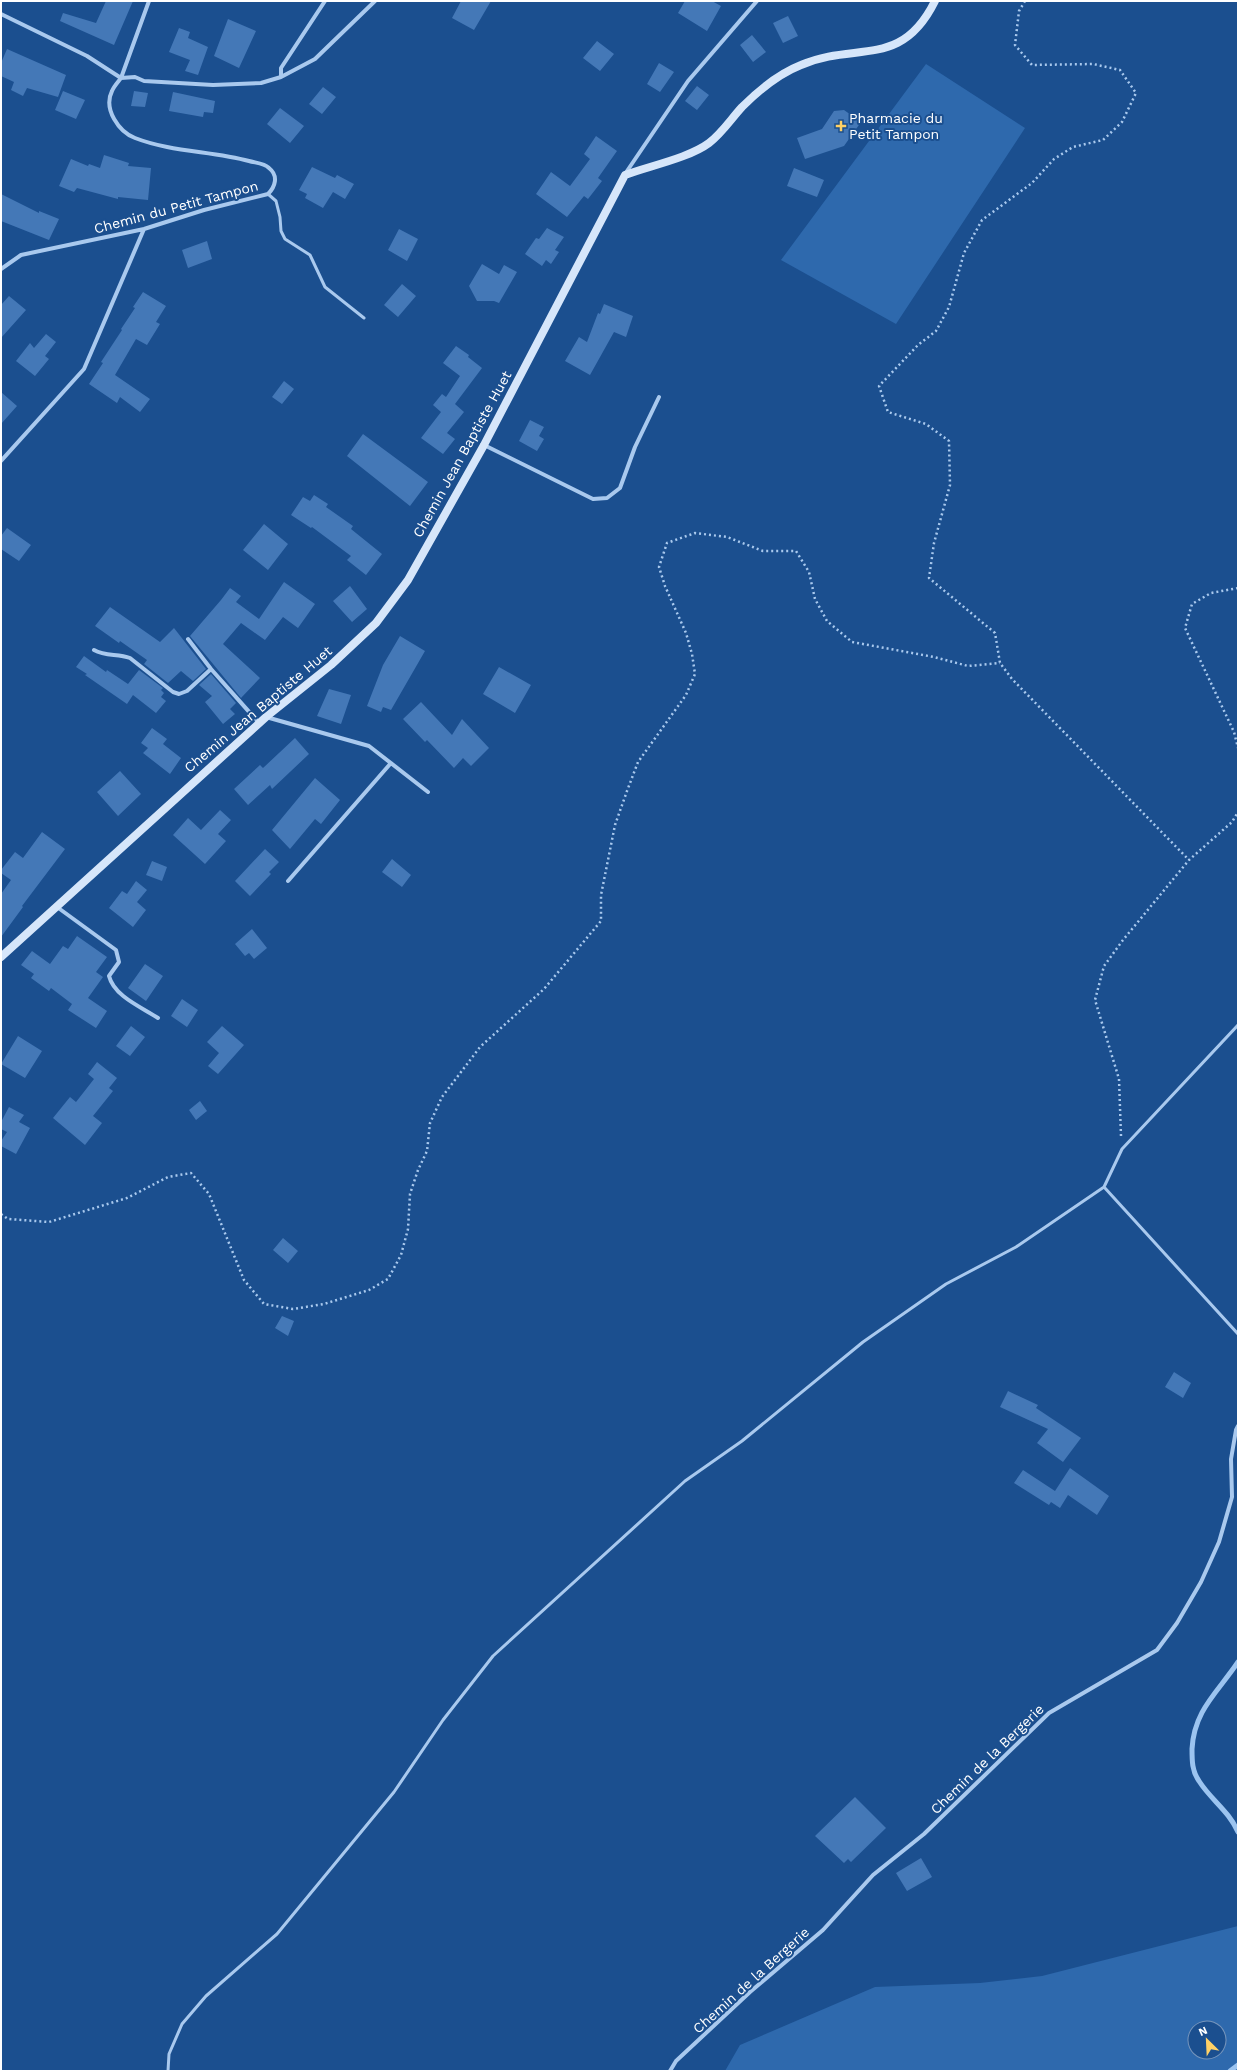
<svg xmlns="http://www.w3.org/2000/svg" width="1239" height="2072" viewBox="0 0 1239 2072" font-family="'Work Sans',sans-serif">
<rect width="100%" height="100%" fill="#1b4f8f"/>
<!-- green -->
<path fill="#2e69ad" fill-rule="evenodd" d="M926,64L1025,128L896,324L781,260Z
M1238,1926V2071H725L740,2045L875,1987L980,1983L1042,1976ZM1195,2028H1219V2052H1195Z"/>
<g fill="none" stroke-linecap="round" stroke-linejoin="round">
<!-- stream -->
<path stroke="#9cc4f0" stroke-width="5" d="M1238,1662C1218,1692 1194,1710 1192,1749C1192,1761 1192,1771 1199,1781C1211,1800 1229,1811 1238,1832
M1230,2071L1238,2065"/>
</g>
<!-- building -->
<path fill="#4478b7" d="M106,1H133L114,45L60,21L63,13L96,23Z
M461,1H491L474,30L452,18Z
M685,1H712L721,6L707,31L678,13Z
M788,16L798,36L783,43L773,23Z
M228,19L256,31L239,68L214,56Z
M179,28L190,32L188,38L208,47L198,75L185,71L190,60L169,52Z
M752,35L766,52L753,62L740,45Z
M597,41L614,54L600,71L583,58Z
M7,49L66,75L58,97L27,88L23,96L11,90L14,82L1,76V63Z
M659,63L674,72L660,92L647,84Z
M697,86L709,95L697,110L685,101Z
M323,87L336,97L322,114L309,104Z
M63,91L85,100L76,119L55,110Z
M134,91L148,93L145,107L131,106Z
M173,92L215,101L213,113L204,112L203,117L169,111Z
M280,108L304,126L290,143L267,124Z
M844,110L861,122L844,146L805,159L797,138L822,129L834,111Z
M596,136L617,151L598,178L602,181L588,199L584,196L567,217L536,194L551,172L570,186L590,159L584,154Z
M104,155L129,163L128,166L151,168L148,200L118,197V199L77,188L74,192L59,186L71,159L88,166L89,164L100,168Z
M312,167L335,178L337,175L354,184L345,199L333,192L323,208L305,198L307,194L299,190Z
M794,168L824,180L817,197L787,186Z
M1,194L39,213V211L59,219L49,240L1,221Z
M547,228L564,237L555,250L559,252L551,264L546,260L542,266L525,254L536,238L539,239Z
M399,229L418,239L407,261L388,250Z
M207,241L212,259L188,268L182,250Z
M482,264L499,274L504,265L517,272L499,303L494,301H477L469,286Z
M402,284L416,296L398,317L384,305Z
M143,292L166,306L156,322L160,324L147,345L136,339L115,375L150,399L140,412L120,397L117,403L89,384L103,363L101,362L122,330L121,329L135,308L133,307Z
M9,296L26,310L1,338V305Z
M604,304L633,316L626,337L614,332L590,375L565,361L579,337L587,342L598,313L600,314Z
M46,334L56,342L45,356L49,359L35,376L16,361L30,343L34,348Z
M456,346L469,355L468,357L482,368L455,404L464,412L447,433L455,439L443,454L421,438L441,412L433,405L442,394L446,397L460,376L443,363Z
M284,381L294,389L282,404L272,397Z
M1,392L17,406L1,424Z
M530,420L544,427L539,436L544,439L537,451L519,441Z
M363,434L428,482L410,506L347,456Z
M314,495L328,504L326,507L353,526L351,529L382,554L366,575L347,560L351,556L312,527L311,528L291,515L303,497L310,501Z
M264,524L288,544L268,570L243,550Z
M7,528L31,545L19,561L1,549V536Z
M284,582L315,604L298,628L283,617L265,640L241,623L223,644L260,678L241,698L190,636L221,600L230,588L241,596L236,602L259,619Z
M350,586L367,609L352,622L333,601Z
M110,607L160,642L174,628L206,669L193,681L181,671L168,683L144,664L147,660L120,641L119,643L95,626Z
M400,636L425,651L391,710L383,707L381,712L367,706L383,665Z
M84,656L106,672L107,670L128,684L139,670L163,688L161,690L164,693L161,697L166,701L156,713L133,695L127,704L85,675L87,674L76,667Z
M499,667L531,685L515,713L483,694Z
M211,674L236,703L230,709L235,714L223,724L205,702L212,696L199,685Z
M329,689L351,695L341,724L317,716Z
M421,702L452,735L462,719L489,748L471,766L463,758L454,768L427,740L425,742L403,719Z
M152,728L167,739L163,744L181,758L170,774L143,753L148,748L141,743Z
M295,738L309,754L272,789L270,785L248,805L234,789L260,765L263,768Z
M120,771L141,794L118,816L97,792Z
M315,778L340,800L321,824L315,819L290,849L272,830Z
M220,810L231,820L218,834L226,841L205,864L173,835L188,818L201,830Z
M42,832L65,849L22,906L23,907L1,937V894L11,880L1,873V870L15,852L23,858Z
M265,849L279,862L269,872L271,874L250,896L235,881Z
M392,859L411,875L402,887L382,872Z
M152,861L167,867L162,881L146,875Z
M136,881L147,890L137,902L146,910L133,927L109,908L122,891L127,894Z
M252,929L267,948L254,959L249,953L245,956L235,944Z
M77,936L107,957L96,972L103,977L88,998L107,1011L96,1028L68,1010L72,1004L51,988L49,991L31,978L34,974L21,965L32,951L50,964L63,946L68,949Z
M145,964L163,976L146,1001L128,988Z
M182,999L198,1010L187,1027L171,1016Z
M131,1026L145,1037L130,1056L116,1046Z
M222,1026L244,1045L218,1074L208,1066L219,1053L207,1042Z
M18,1036L42,1051L25,1078L1,1064Z
M97,1062L117,1078L109,1088L113,1091L93,1116L102,1123L85,1145L53,1118L70,1097L76,1102L94,1079L88,1074Z
M200,1101L207,1111L196,1120L189,1110Z
M9,1107L24,1115L19,1122L30,1128L16,1154L1,1146V1141L7,1132L1,1129V1122Z
M283,1238L298,1251L288,1263L273,1250Z
M282,1316L294,1321L288,1336L275,1328Z
M1174,1372L1191,1383L1183,1398L1165,1387Z
M1008,1391L1038,1405L1036,1408L1081,1438L1063,1462L1037,1443L1048,1429L1000,1407Z
M1070,1468L1109,1496L1097,1515L1068,1495L1060,1508L1051,1502L1049,1505L1014,1483L1023,1470L1055,1491Z
M855,1797L886,1828L851,1862L848,1859L844,1863L815,1836Z
M921,1858L932,1877L907,1891L896,1873Z"/>
<g fill="none" stroke-linecap="round" stroke-linejoin="round">
<!-- path -->
<path stroke="#a9c9ee" stroke-width="2.5" stroke-dasharray="2 3" stroke-linecap="butt" d="M1025,1L1019,11L1015,45L1032,65L1093,64L1120,70L1136,93L1122,122L1103,140L1073,147L1054,159L1032,183L982,220L964,253L949,307L936,331L918,345L879,386L888,412L926,424L949,441L950,485L934,543L929,578L995,633L1000,663L1012,679L1189,860
M1238,588L1211,593L1192,604L1185,628L1234,732L1238,748
M1121,1136L1119,1079L1095,1000L1104,966L1123,940L1189,860L1232,822L1238,812
M1,1214L8,1219L49,1222L127,1198L168,1177L191,1173L209,1194L244,1280L264,1304L293,1309L324,1304L369,1290L388,1279L401,1255L408,1229L410,1194L418,1170L427,1151L430,1123L442,1097L480,1047L544,989L601,921V895L615,825L627,791L638,762L686,695L695,674L692,654L686,633L665,586L659,567L667,543L695,533L727,537L763,551H796L809,572L815,599L827,621L852,642L934,657L968,666L1000,663"/>
<!-- lane -->
<path stroke="#a9c9ee" stroke-width="3" d="M268,194L276,201L280,217L281,231L285,239L310,255L325,287L364,318
M1104,1187L1122,1149L1238,1025
M168,2071L169,2054L182,2024L206,1996L277,1934L394,1792L443,1720L493,1656L685,1481L742,1441L863,1342L946,1284L1016,1247L1104,1187L1238,1334"/>
<!-- street -->
<path stroke="#a9c9ee" stroke-width="4" d="M1,14L87,56L121,78L149,1
M281,77V68L325,1
M625,174L688,81L757,1
M1,269L21,255L144,229L204,210L268,194C275,187 279,176 269,168C264,163 256,163 249,161C212,151 171,152 135,138C119,132 103,109 112,91C114,86 118,82 121,78L135,77L144,81L213,85L261,83L281,77L315,59L375,1
M484,445L593,499L607,498L620,488L635,447L659,397
M1,461L84,369L144,229
M188,639L211,669L259,723
M94,650C106,657 118,653 130,658L173,692L179,694L187,691L211,669
M266,717L369,746L428,792
M288,881L391,763
M57,907L116,950L119,962L109,976C114,996 141,1007 158,1018
M670,2071L676,2061L750,1992L823,1930L873,1875L924,1834L1049,1713L1157,1650L1177,1623L1201,1582L1219,1542L1232,1497L1231,1459L1236,1430L1238,1426"/>
<!-- secondary -->
<path stroke="#d6e6fa" stroke-width="8" d="M1,957L266,717L331,665L376,623L408,580L484,445L625,175C649,166 689,158 709,143C722,133 731,119 742,107C759,90 778,74 801,65C856,41 901,70 935,1"/>
</g>
<!-- markers -->
<path fill="#ffd166" stroke="#1b4f8f" stroke-width="1.5" d="M839 120h4v4h4v4h-4v4h-4v-4h-4v-4h4z"/>
<g text-anchor="middle" dominant-baseline="central" stroke-width="4" stroke-linejoin="round" paint-order="stroke">
<!-- poi labels -->
<g font-size="14" fill="#fff" stroke="#1b4f8f" text-anchor="start">
<text x="849" y="118">Pharmacie du<tspan x="849" dy="16">Petit Tampon</tspan></text>
</g>
<!-- street labels -->
<g font-size="14" fill="#fff" stroke="#1b4f8f">
<text transform="translate(176 207) rotate(-15)">Chemin du Petit Tampon</text>
<text transform="translate(462 454) rotate(-61)">Chemin Jean Baptiste Huet</text>
<text transform="translate(258 709) rotate(-40)">Chemin Jean Baptiste Huet</text>
<text transform="translate(987 1759) rotate(-44)">Chemin de la Bergerie</text>
<text transform="translate(751 1980) rotate(-42)">Chemin de la Bergerie</text>
</g>
</g>
<!-- border -->
<rect width="1239" height="2072" fill="none" stroke="#ffffff" stroke-width="4"/>
<!-- north arrow -->
<g transform="translate(1207 2040) rotate(336)"><circle r="19" fill="#1b4f8f" stroke="#7695bc"/>
<path d="M0-3L7 15L0 10L-7 15Z" fill="#ffd166"/>
<text y="-6" font-size="11" font-weight="bold" text-anchor="middle" fill="#ffffff">N</text>
</g>
</svg>
